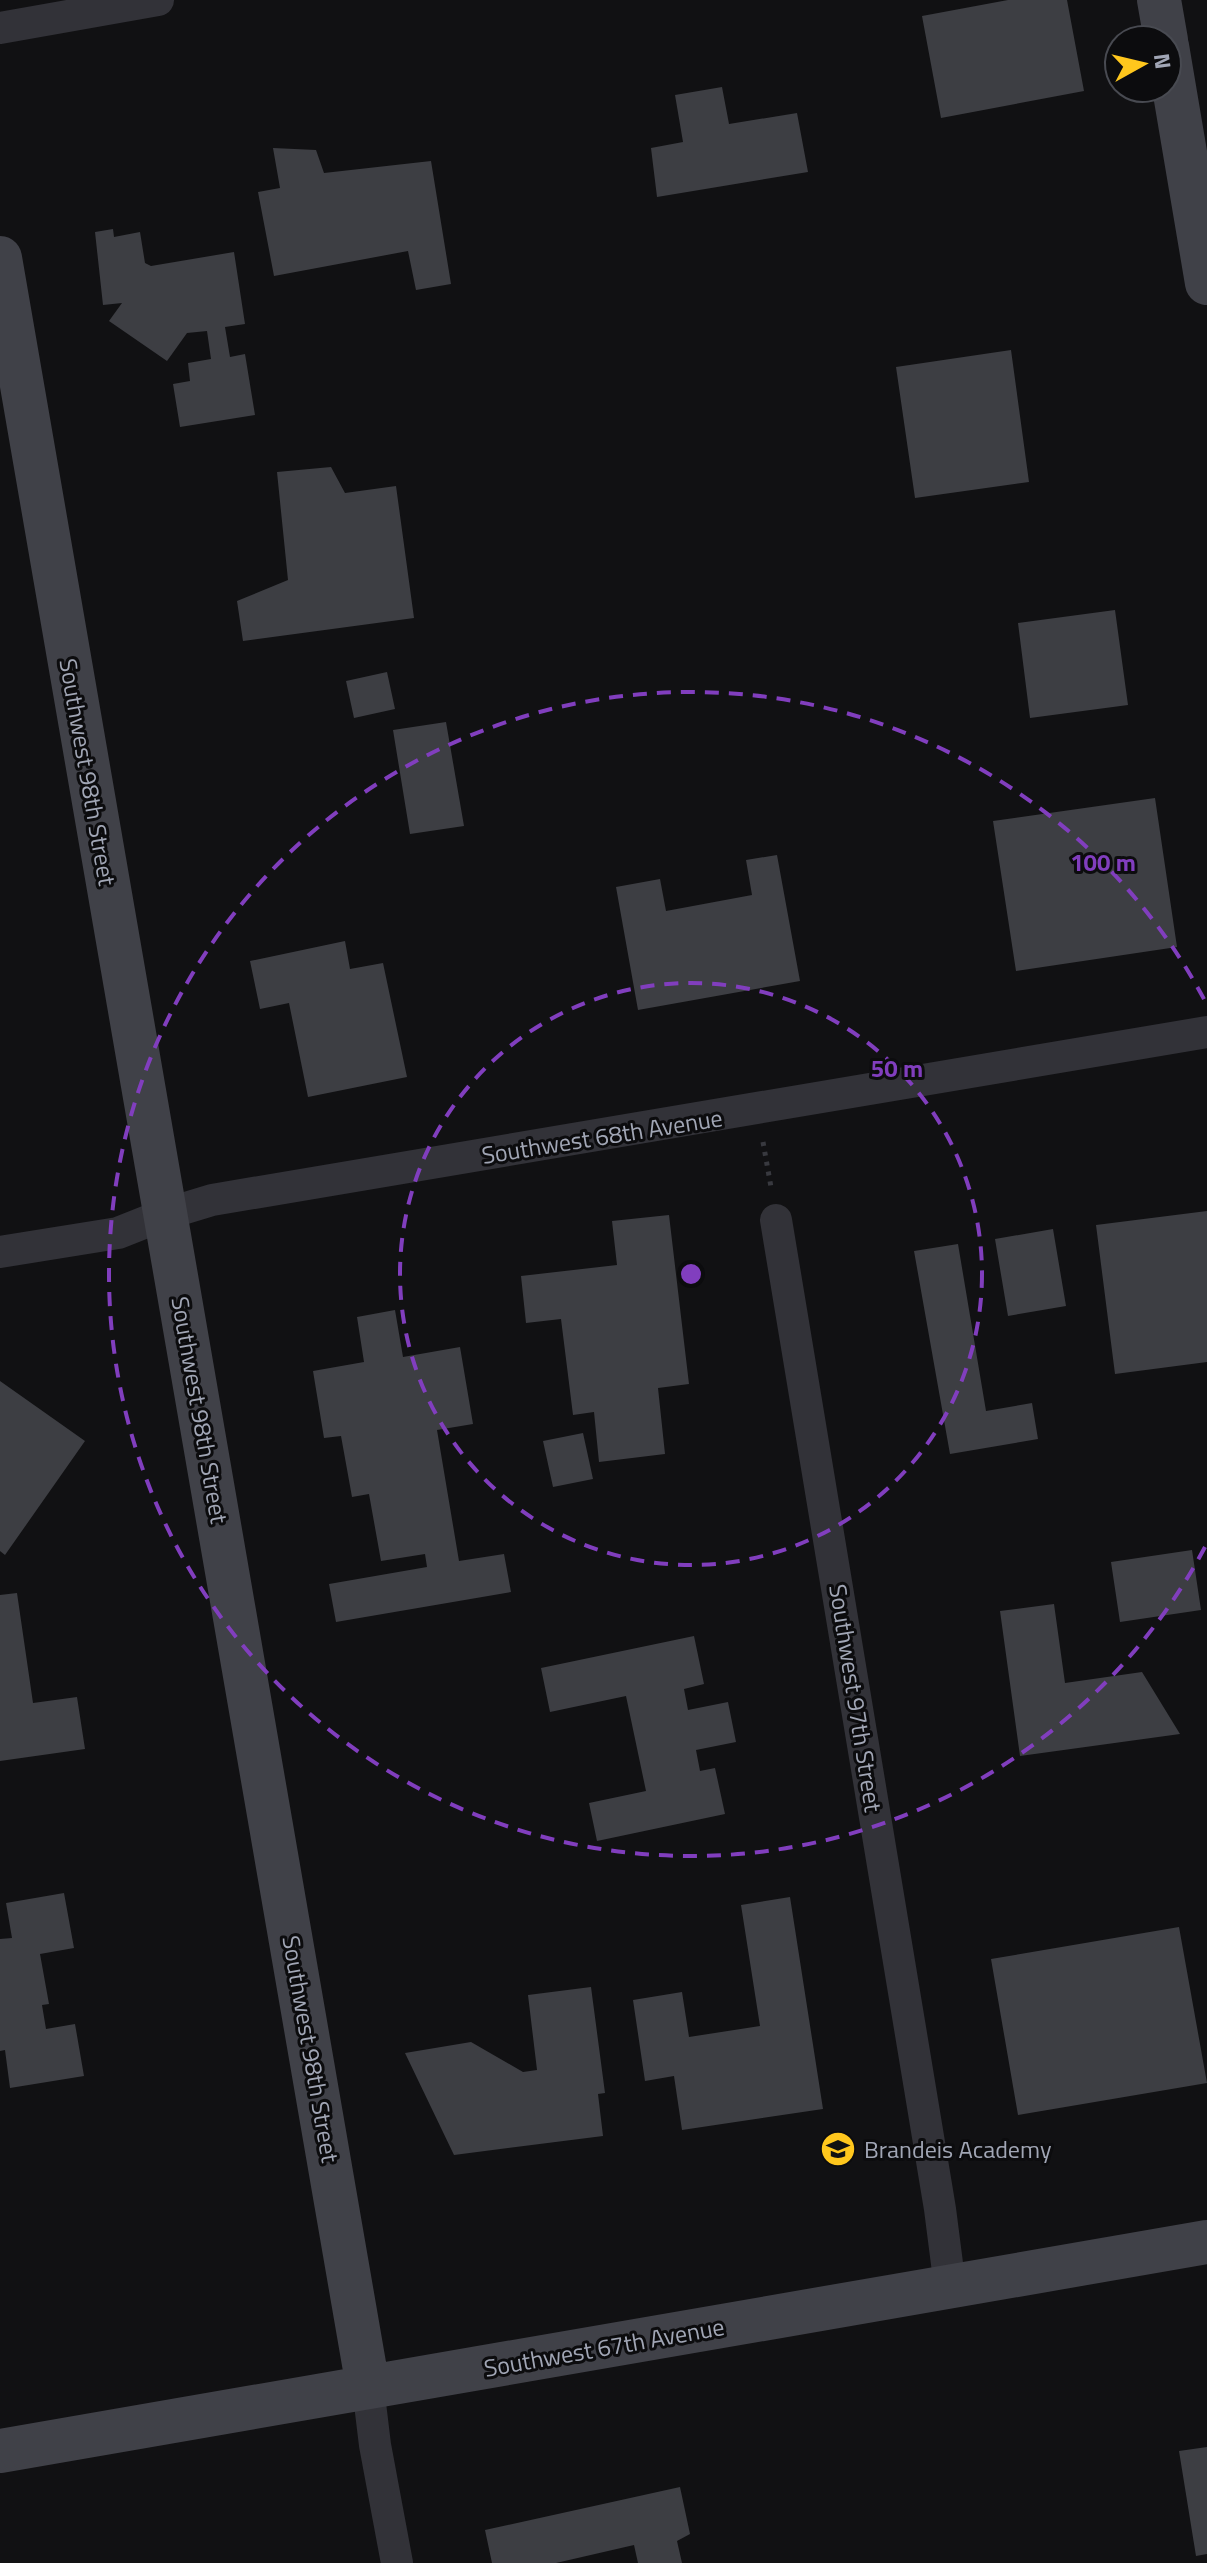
<svg xmlns="http://www.w3.org/2000/svg" width="1207" height="2563" viewBox="0 0 1207 2563" font-family="'Titillium Web',sans-serif">
<rect width="100%" height="100%" fill="#111113"/>
<!-- building -->
<path fill="#3d3e43" d="M1008,0H1067L1084,91L941,118L922,16Z
M722,87L729,124L797,113L808,172L657,197L651,148L683,142L675,95Z
M273,148L316,150L324,173L431,161L451,284L416,290L408,251L274,276L258,192L280,188Z
M113,229L114,237L140,232L145,263L151,266L234,252L245,324L225,327L230,357L245,354L255,415L180,427L173,384L190,381L188,363L211,359L207,331L187,333L167,361L109,321L122,303L103,305L95,232Z
M1011,350L1029,482L915,498L896,367Z
M331,467L345,493L396,486L414,618L243,641L237,601L288,580L277,472Z
M1115,610L1128,705L1030,718L1018,623Z
M387,672L395,709L354,718L346,681Z
M446,722L464,826L410,834L393,730Z
M1155,798L1177,947L1016,971L993,821Z
M777,855L800,981L638,1010L616,887L660,879L666,911L752,895L746,860Z
M345,941L350,969L383,963L407,1077L308,1097L289,1003L260,1009L250,961Z
M1207,1211V1362L1115,1374L1096,1225Z
M669,1215L689,1384L658,1388L665,1454L599,1462L594,1412L573,1415L561,1319L526,1323L521,1276L617,1265L612,1221Z
M1053,1229L1066,1306L1008,1316L995,1239Z
M958,1244L986,1411L1032,1403L1038,1439L950,1454L914,1251Z
M395,1310L403,1357L460,1347L473,1424L437,1430L459,1561L504,1554L511,1592L336,1622L329,1584L427,1567L425,1554L381,1561L369,1494L352,1497L341,1436L324,1438L313,1371L364,1362L357,1317Z
M0,1381L85,1441L5,1555L0,1551Z
M583,1433L593,1479L553,1487L543,1441Z
M1192,1550L1201,1610L1120,1622L1111,1562Z
M17,1593L33,1703L77,1697L85,1749L0,1761V1595Z
M1054,1604L1065,1683L1142,1672L1180,1734L1020,1756L1000,1611Z
M694,1636L704,1684L684,1689L688,1710L728,1702L736,1742L696,1750L700,1771L715,1768L725,1814L597,1841L589,1803L646,1791L626,1696L550,1712L541,1668Z
M64,1893L74,1948L40,1954L49,2004L42,2005L46,2029L75,2024L84,2076L10,2088L5,2050L0,2051V1939L12,1938L6,1903Z
M790,1897L823,2109L682,2130L674,2076L645,2081L633,2000L682,1992L689,2037L760,2026L741,1905Z
M1179,1927L1207,2083L1018,2115L991,1959Z
M591,1987L605,2093L598,2094L603,2136L454,2155L405,2053L471,2042L523,2072L537,2070L528,1995Z
M1207,2447V2554L1196,2556L1179,2451Z
M680,2487L690,2534L677,2541L682,2563H638L634,2545L556,2563H492L485,2530Z"/>
<g fill="none" stroke-linecap="round" stroke-linejoin="round">
<!-- path -->
<path stroke="#38393f" stroke-width="5" stroke-dasharray="4 6" stroke-linecap="butt" d="M763,1142L771,1187"/>
<!-- street -->
<path stroke="#323238" stroke-width="32" d="M0,28L158,0
M776,1220L940,2209L950,2287
M0,1252L118,1233L166,1214L212,1200L1207,1032
M368,2387L375,2445L397,2563"/>
<!-- secondary -->
<path stroke="#404148" stroke-width="44" d="M1159,0L1166,40
M1167,46L1207,283
M0,258L368,2387
M0,2451L1207,2242"/>
</g>
<!-- distance rings -->
<g fill="none" stroke="#813ebe" stroke-width="4" stroke-dasharray="14 10">
<circle cx="691" cy="1274" r="291"/>
<path d="M1205 1547A582 582 0 1 1 1205 1001"/>
</g>
<!-- icons -->
<defs>
<g id="school-disc" transform="scale(1.8)"><circle r="9.5" fill="#ffc71d" stroke="#0c0c0e"/><path d="M0-5L7-2L0 1L-7-2ZM-4 1L0 2.5L4 1V4Q0 6-4 4Z" fill="#111"/></g>
</defs>
<g fill-rule="evenodd">
<use href="#school-disc" x="838" y="2149"/>
</g>
<g text-anchor="middle" dominant-baseline="central" stroke-width="6" stroke-linejoin="round" paint-order="stroke">
<!-- street labels -->
<g font-size="24" fill="#a1a6b5" stroke="#0c0c0e">
<text transform="translate(88 772) rotate(80)">Southwest 98th Street</text>
<text transform="translate(602 1136) rotate(-9)">Southwest 68th Avenue</text>
<text transform="translate(200 1410) rotate(80)">Southwest 98th Street</text>
<text transform="translate(856 1698) rotate(81)">Southwest 97th Street</text>
<text transform="translate(311 2049) rotate(80)">Southwest 98th Street</text>
<text transform="translate(604 2347) rotate(-10)">Southwest 67th Avenue</text>
</g>
<!-- poi labels -->
<g font-size="24" fill="#a1a6b5" stroke="#0c0c0e" text-anchor="start">
<text x="864" y="2149">Brandeis Academy</text>
</g>
</g>
<circle cx="691" cy="1274" r="12" fill="#813ebe" stroke="#0c0c0e" stroke-width="4"/>
<g font-size="24" text-anchor="middle" font-weight="bold" fill="#813ebe" stroke="#0c0c0e" stroke-width="6" stroke-linejoin="round" paint-order="stroke">
<text x="1103" y="871">100 m</text>
<text x="897" y="1077">50 m</text>
</g>
<!-- north arrow -->
<g transform="translate(1143 64) rotate(82)"><circle r="38" fill="#0c0c0e" stroke="#484a51" stroke-width="2"/>
<path d="M0-6L14 30L0 20L-14 30Z" fill="#ffc71d"/>
<text y="-12" font-size="22" font-weight="bold" text-anchor="middle" fill="#a1a6b5">N</text>
</g>
</svg>
